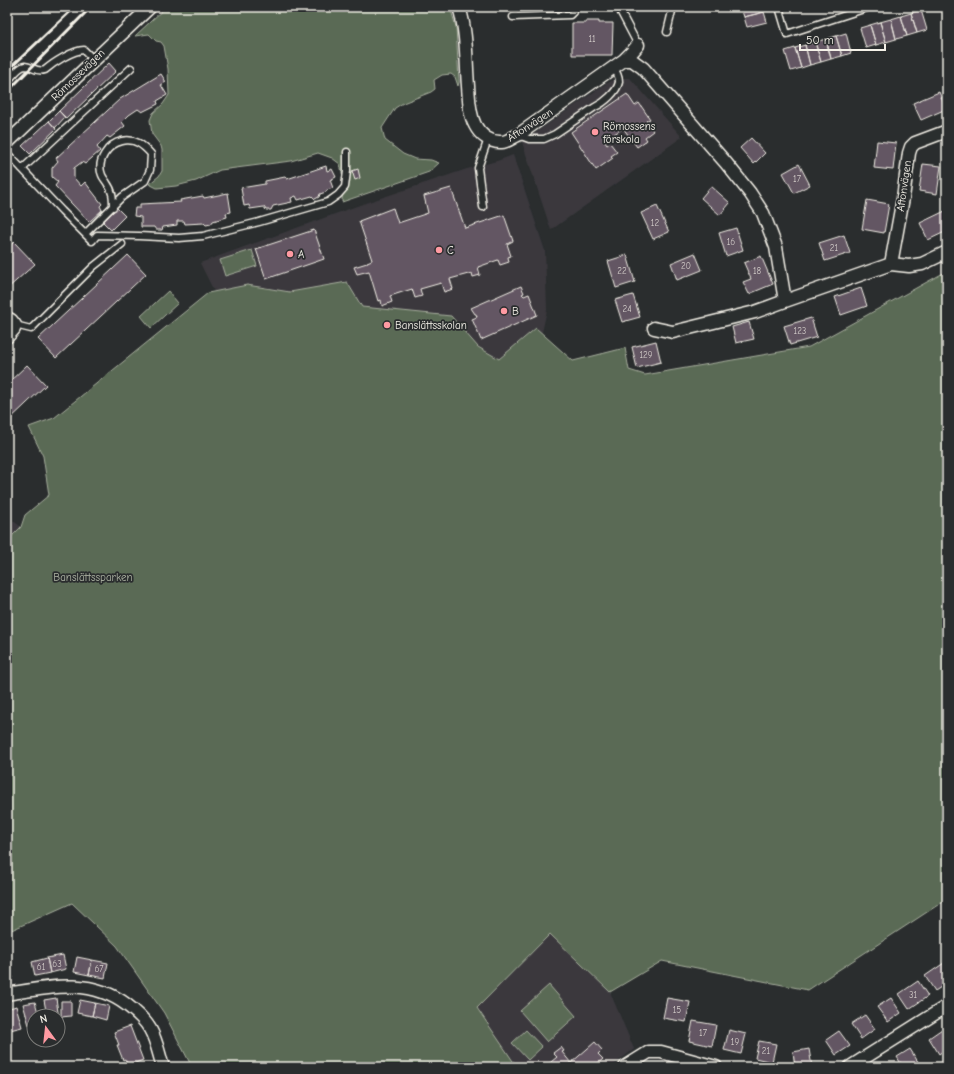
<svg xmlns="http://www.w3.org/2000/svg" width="954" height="1074" viewBox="0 0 954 1074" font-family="'Comic Neue',sans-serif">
<rect width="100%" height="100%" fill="#2a2d2e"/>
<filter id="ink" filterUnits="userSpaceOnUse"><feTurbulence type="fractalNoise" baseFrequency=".025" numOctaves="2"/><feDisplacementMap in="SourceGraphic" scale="8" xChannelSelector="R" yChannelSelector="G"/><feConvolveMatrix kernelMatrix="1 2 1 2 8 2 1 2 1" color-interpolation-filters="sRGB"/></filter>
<g filter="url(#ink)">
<!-- built -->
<path fill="#3b393e" d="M617,78H630L682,137L551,230L522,142L604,85Z
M513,155L545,251L547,310L540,341L325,514L200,263L357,206L467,169L497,161Z
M7,516L21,527L7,541Z
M550,934L610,992L634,1049L611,1067H517L477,1008Z"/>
<!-- green -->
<path fill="#5a6b54" stroke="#a7ae9e" d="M166,7H450L456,27L459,82L458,86L455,77L451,74L442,75L434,80L435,89L431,92L403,103L395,108L382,128L385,140L403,154L415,159L431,160L439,163L429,172L342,202L343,177L340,164L332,158L318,153L291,161L220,170L196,181L176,186L157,188L149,184L159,176L162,171V150L161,146L152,134L150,120L153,113L163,104L169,95L168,69L164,46L161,42L156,41L149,34L135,36Z
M252,250L257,266L225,276L220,260Z
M947,271V899L808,990L662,961L610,992L550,934L477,1008L517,1067H192L164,1013L117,946L72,903L7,932V541L21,527L25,515L49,495L43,456L29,427L54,418L208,293L247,285L290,292L347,282L362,307L451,316L478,347L499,359L536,328L573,361L625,348L629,370L645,375L809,347Z
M168,291L178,303L151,328L141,316Z
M549,985L576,1016L547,1042L520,1011Z
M526,1030L542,1047L528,1060L512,1043Z"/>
<!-- building -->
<path fill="#645663" stroke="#f4f1e8" d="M526,7H566V11H526Z
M745,7H763L764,12L744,17L741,8Z
M921,10L927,30L917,33L911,13Z
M764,12L767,22L747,27L744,17Z
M911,13L917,33L907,36L901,16Z
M901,16L907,36L896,39L891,19Z
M891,19L896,39L886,42L880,22Z
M586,21H599V23H613L612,55H572V23H586Z
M880,22L886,42L876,45L870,25Z
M870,25L876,45L866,48L860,28Z
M846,33L851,53L842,56L836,36Z
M836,36L842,56L831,59L826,39Z
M826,39L831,59L821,62L815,42Z
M815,42L821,62L810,65L805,45Z
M805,45L810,65L801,68L795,48Z
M795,48L801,68L791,71L785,51Z
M109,63L116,71L66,119L59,111Z
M161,74L166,82L161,85L167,95L157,101L158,104L142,112L138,109L129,115L122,122L125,126L110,138L107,136L97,147L100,151L85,164L82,162L74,168V178L81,186L85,182L102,204L100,206L102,210L89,222L55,186L58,182L52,177V168L58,161L56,158L120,99Z
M939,92L946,109L921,120L913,103Z
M627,94L635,106L639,103L650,119L646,121L653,131L645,137L647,140L637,147L623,128L604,141L607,145L610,143L617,152L611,156L613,158L596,170L571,132Z
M59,111L65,117L55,128L49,121Z
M49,121L56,129L30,154L22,146Z
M751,138L765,153L754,164L740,148Z
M877,141L896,143L893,170L874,168Z
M799,164L810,185L794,193L783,173Z
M923,164L941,166L937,194L919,191Z
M326,166L327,171L332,169L336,177L330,180L333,188L327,190L326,192L320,194L319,197L315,199L312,196L298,200L296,196L291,198L292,202L273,206L271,210H266L264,207L250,209L249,205L244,206L241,188L265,184V181L285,177L287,179Z
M358,169L360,178L355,180L352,171Z
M711,186L730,203L720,215L701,198Z
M451,188L465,228L504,215L513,241L507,244L511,256L508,257L509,262L500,265L498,260L478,267L480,275L473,277L472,273L450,279L453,289L444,292L441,283L420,289L422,296L415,298L412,289L390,296L392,302L382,306L381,300L378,301L369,271L357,274L354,267L367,263V262L372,260L359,221L393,208L398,223L428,213L424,196Z
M228,193L231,212L226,213L227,217L213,221L211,224L206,225L204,223L185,224L184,221H177V225L163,227L162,230H156L154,227H141V217L134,216L135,208H140V204L181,202L180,200L203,196L204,198Z
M867,200L889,204L884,233L862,229Z
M657,206L669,232L653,239L641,213Z
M117,208L125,216L111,230L103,222Z
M945,211L947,215V231L928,240L920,223Z
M736,228L743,250L726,256L719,233Z
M314,230L324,259L266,279L256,249Z
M844,235L850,253L825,261L819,243Z
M14,242L35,264L7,289V249Z
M695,253L702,270L677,280L671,263Z
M128,255L146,274L56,358L38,339Z
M627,255L635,282L616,288L608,261Z
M761,256L773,284L749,294L743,282L751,279L744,263Z
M521,286L524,293L522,294L524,296L529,294L537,315L481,340L472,319L477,317L476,314H475L471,308Z
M861,288L867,306L841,315L835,297Z
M633,295L640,317L622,322L615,300Z
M811,318L817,337L790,345L784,326Z
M749,322L754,339L736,343L732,327Z
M656,341L661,362L637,368L632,347Z
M27,365L46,385L7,422V384Z
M63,955L66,969L50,973L47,958Z
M77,957L92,960L89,975L74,972Z
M47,958L50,973L35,976L32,962Z
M92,960L108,963L105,978L89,975Z
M9,963L13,978L7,979V964Z
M944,963L947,968V983L935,991L925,976Z
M918,981L928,996L909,1009L899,994Z
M56,998L59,1019L58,1020V1016H47L44,1000Z
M667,998L690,1002L686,1022L663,1018Z
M891,998L901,1013L888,1022L877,1007Z
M80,1000L95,1003L92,1016L77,1013Z
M61,1001H71V1016L61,1017Z
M35,1002L39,1016H34V1024L29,1025L23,1004Z
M95,1003L109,1006L106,1020L92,1016Z
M16,1006L22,1027L10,1030L7,1018V1009Z
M865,1015L875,1029L861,1039L851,1024Z
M693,1021L716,1025L712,1046L689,1041Z
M130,1026L143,1060L128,1066L125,1059L123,1060L117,1045H119L114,1032Z
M942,1029L947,1038V1048L939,1054L929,1038Z
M729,1030L746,1034L741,1054L724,1050Z
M839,1031L850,1046L836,1055L826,1040Z
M759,1041L776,1044L772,1062L755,1058Z
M595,1042L602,1050L598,1054L603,1059L594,1067H545L557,1057L553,1053L561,1047L564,1051L562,1052L571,1063Z
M809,1049L812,1067H795L793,1052Z
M910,1049L920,1065L916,1067H903L897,1057Z"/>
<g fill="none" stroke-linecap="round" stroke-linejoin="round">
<!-- lane casing -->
<g stroke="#f4f1e8" stroke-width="9">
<path id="lane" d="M618,7L638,45
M779,7L787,34L870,7
M513,17L570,15L573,12V7
M667,32L673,7
M7,82C12,77 18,67 25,66C32,66 36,73 45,70C53,63 73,50 84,50L94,60
M518,135L529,139H544L555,134L595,107C604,103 617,92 619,82C619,76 616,71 613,67
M7,153L62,211L92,241L97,235L139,236L179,238L203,236L259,222L328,202L338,195L345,187L347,171V152
M22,169L131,68
M483,207L478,168L488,139
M85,234L122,197L145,181L150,170L151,154C143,145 135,138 122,141C108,144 96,161 102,175C103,178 106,181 107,183C113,191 113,198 113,207
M15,325L31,329L93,267L122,244"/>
</g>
<!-- street casing -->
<g stroke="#f4f1e8" stroke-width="15">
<path id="street" d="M459,7C467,31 466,61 468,86C469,99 469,114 475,125C480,135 490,143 502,142C507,142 513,137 518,135L624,60L632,52L638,45
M624,60H632L643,68L726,163L750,193L763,213L776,247L785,301L891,264L909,266L922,264L947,252
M7,143L150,7
M891,264L903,198L909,153L911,147L915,143L947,131
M7,318L11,320L15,325L14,329L7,337
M654,328L673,332L755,312L785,301
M7,994C50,987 90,977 127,1005C136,1012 145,1020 150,1029C157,1041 159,1055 163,1067
M625,1067L649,1052H661L716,1067
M850,1067L947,1006"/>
</g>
<!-- lane -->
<use href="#lane" stroke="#2a2d2e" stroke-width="6"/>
<!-- street -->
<use href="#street" stroke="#2a2d2e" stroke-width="12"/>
<!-- rail -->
<path stroke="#f4f1e8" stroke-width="3" d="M7,71L75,7
M7,92L91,7"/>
</g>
</g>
<!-- markers -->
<g fill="#ff9aa2" stroke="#2a2d2e" stroke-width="1.5">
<circle cx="595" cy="132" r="4"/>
<circle cx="439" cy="250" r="4"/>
<circle cx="290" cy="254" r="4"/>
<circle cx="504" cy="311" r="4"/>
<circle cx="387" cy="325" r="4"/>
</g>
<g text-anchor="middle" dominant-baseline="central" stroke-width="3.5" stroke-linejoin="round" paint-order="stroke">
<!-- number labels -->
<g font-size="9" fill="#d0cac7">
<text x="592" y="39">11</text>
<text x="797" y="179">17</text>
<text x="655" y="223">12</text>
<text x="731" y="242">16</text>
<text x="834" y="248">21</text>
<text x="686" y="266">20</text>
<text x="622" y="271">22</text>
<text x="757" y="271">18</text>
<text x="627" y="309">24</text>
<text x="800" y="331">123</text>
<text x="646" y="355">129</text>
<text x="57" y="964">63</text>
<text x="41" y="967">61</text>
<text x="99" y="969">67</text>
<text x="913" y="995">31</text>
<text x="677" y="1010">15</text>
<text x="703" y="1033">17</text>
<text x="735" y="1042">19</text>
<text x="766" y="1051">21</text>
</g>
<!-- street labels -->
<g font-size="11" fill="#f4f1e8" stroke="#2a2d2e">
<text transform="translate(78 75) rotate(-44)">Römossevägen</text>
<text transform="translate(530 125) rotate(-33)">Aftonvägen</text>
<text transform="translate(904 186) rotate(-82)">Aftonvägen</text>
</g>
<!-- poi labels -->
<g font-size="11" fill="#f4f1e8" stroke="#2a2d2e" text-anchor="start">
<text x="603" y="126">Römossens<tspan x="603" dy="13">förskola</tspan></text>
<text x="447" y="250">C</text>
<text x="298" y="254">A</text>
<text x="512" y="311">B</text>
<text x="395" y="325">Banslättsskolan</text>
</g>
<!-- park labels -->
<g font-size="11" fill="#afb5a5" stroke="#2a2d2e">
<text x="93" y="577">Banslättssparken</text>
</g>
</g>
<!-- margin -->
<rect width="954" height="1074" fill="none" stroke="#2a2d2e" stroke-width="24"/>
<rect x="12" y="12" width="930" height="1050" fill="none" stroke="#f4f1e8" stroke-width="1.5" filter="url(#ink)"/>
<!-- north arrow -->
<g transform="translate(46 1028) rotate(345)"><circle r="19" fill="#2a2d2e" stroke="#7b7b78"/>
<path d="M0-3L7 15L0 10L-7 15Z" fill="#ff9aa2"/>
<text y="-6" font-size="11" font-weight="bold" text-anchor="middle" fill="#f4f1e8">N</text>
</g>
<!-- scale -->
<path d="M800 44v6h85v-6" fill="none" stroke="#f4f1e8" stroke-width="2"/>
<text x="806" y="44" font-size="12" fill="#f4f1e8" stroke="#2a2d2e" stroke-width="3" paint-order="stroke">50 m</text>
</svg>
